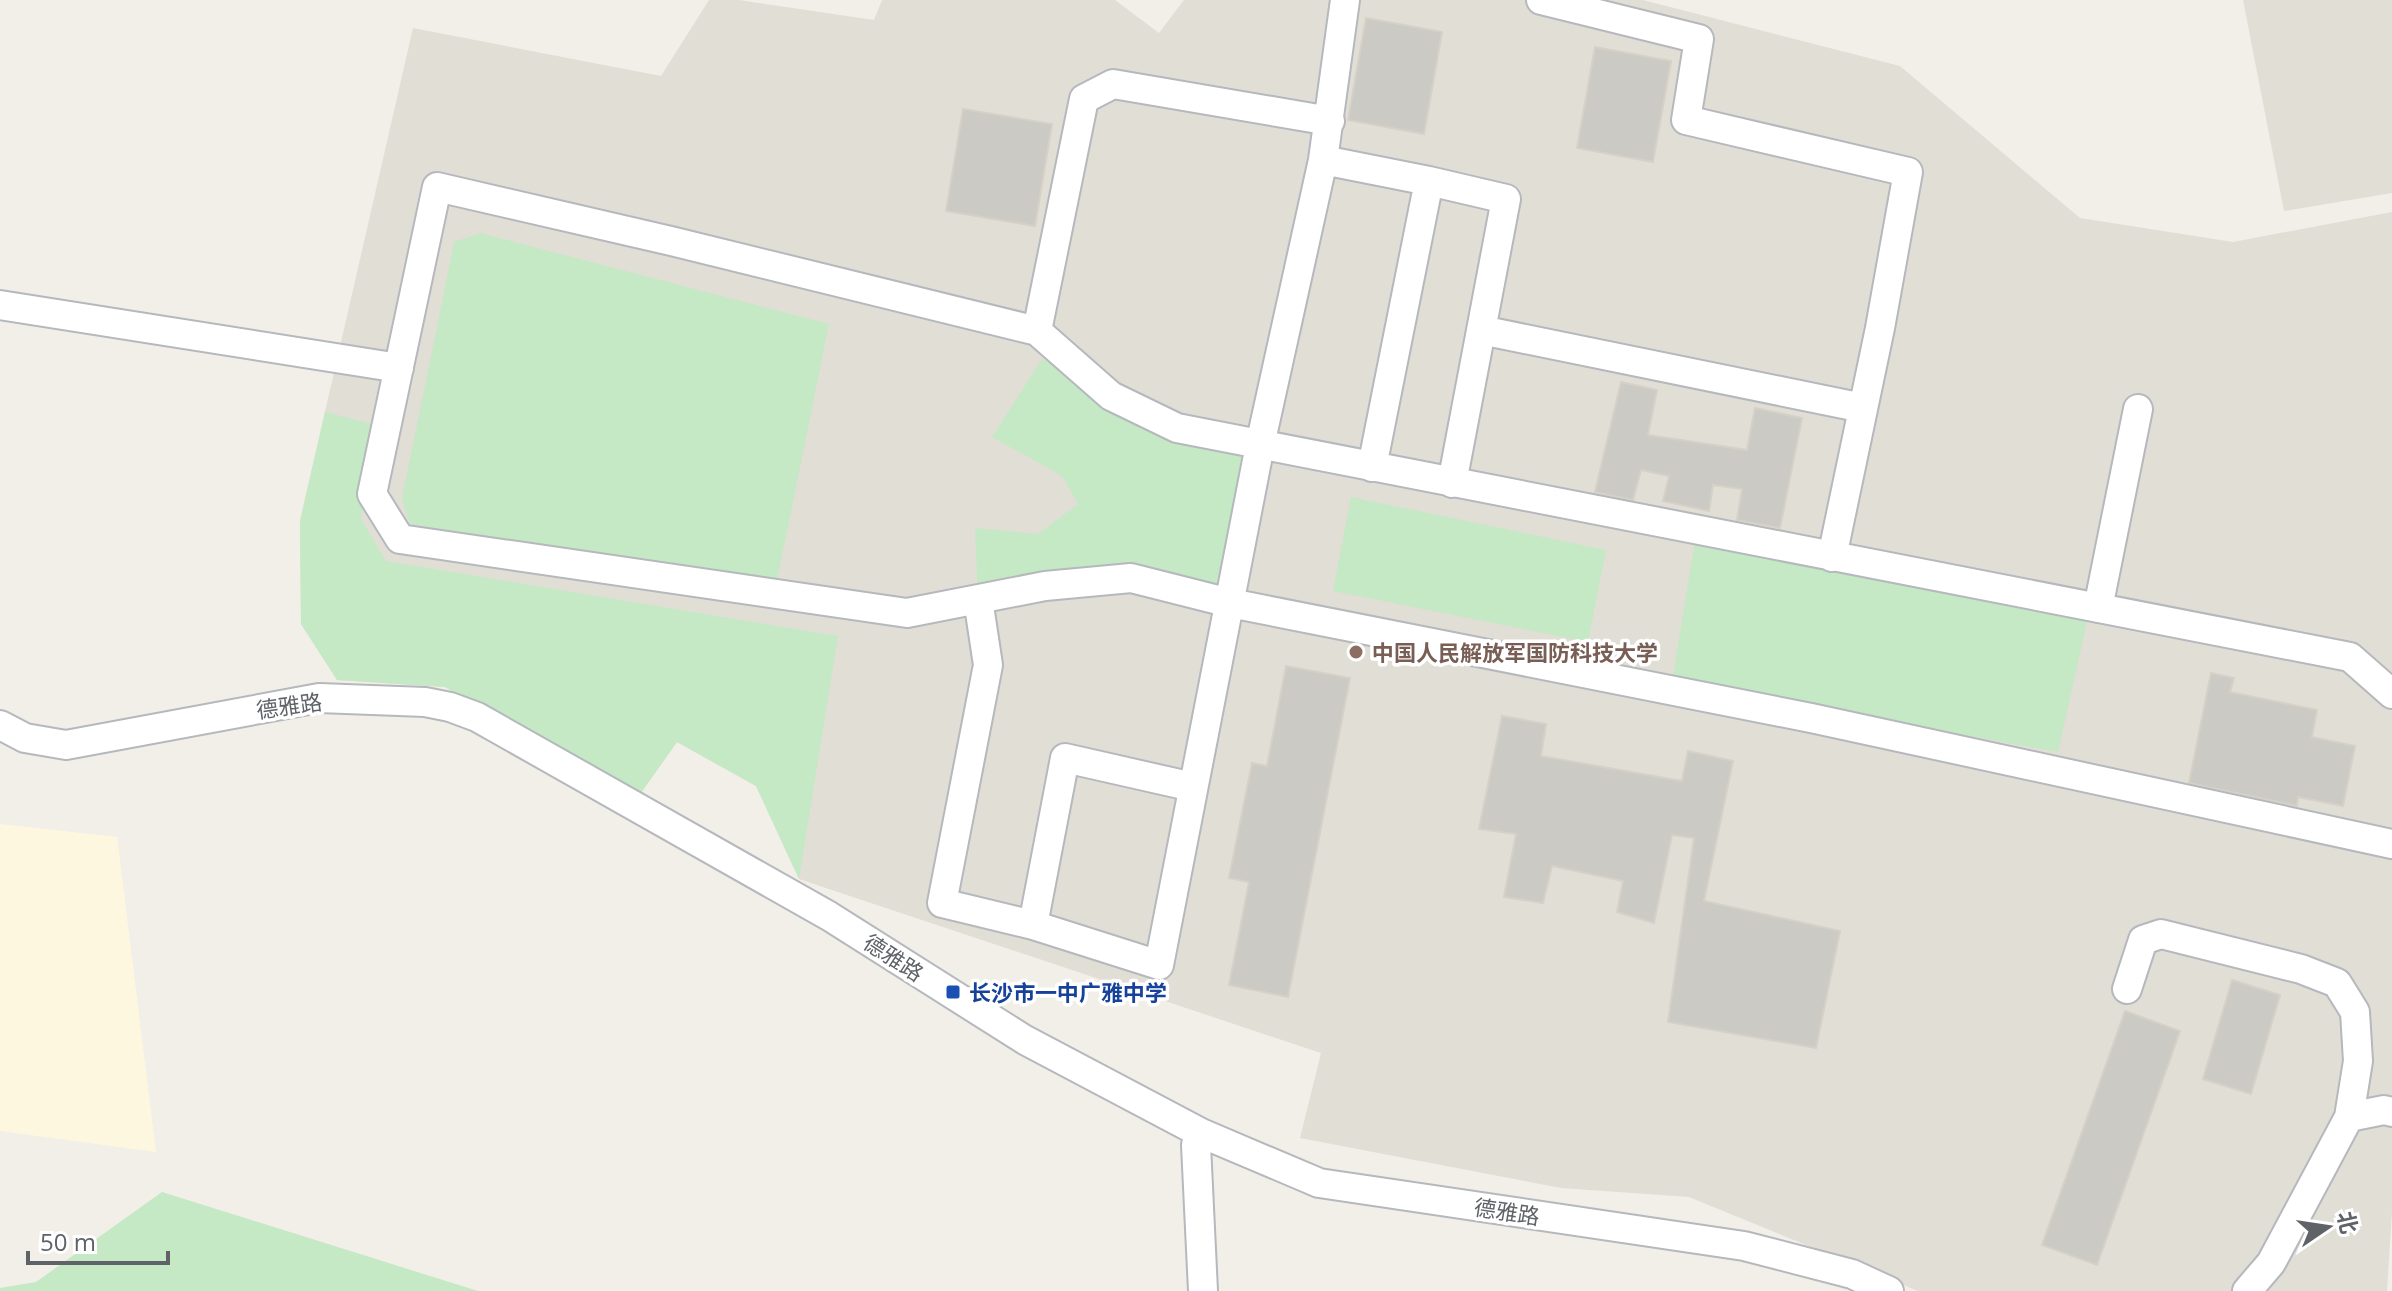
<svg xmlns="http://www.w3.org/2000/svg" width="2392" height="1291" viewBox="0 0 2392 1291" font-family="'Open Sans','Noto Sans SC',sans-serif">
<rect width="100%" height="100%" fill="#f1efe8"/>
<!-- commercial -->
<path fill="#fef7e0" d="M0,824L117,837L156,1152L0,1131Z"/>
<!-- education -->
<path fill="#e1ded6" d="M709,0H739L874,20L882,0H1115L1159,33L1184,0H1643L1900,66L2080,218L2233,242L2392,212V1212L2387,1291H1918L1689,1197L1561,1188L1300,1138L1321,1053L799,879L756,786L677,742L638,797L445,687L337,680L301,624L300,521L413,28L661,76Z
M2243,0H2392V193L2284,211Z"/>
<!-- green -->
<path fill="#c5e8c5" d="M480,233L829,324L776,585L410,524L402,499L454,242Z
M1042,359L1111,396L1260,445L1230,603L1131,578L978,599L975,528L1038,534L1078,504L1062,476L992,437Z
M325,412L372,424L361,519L386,561L838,636L799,879L756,786L677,742L638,797L445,687L337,680L301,624L300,521Z
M1351,497L1606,550L1588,642L1333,591Z
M1695,541L2088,617L2058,752L1672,682Z
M162,1192L478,1291H0V1288L36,1282Z"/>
<!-- building -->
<path fill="#cccac5" stroke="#d6d1c6" stroke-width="2" d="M1366,18L1442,32L1424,134L1348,120Z
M1595,47L1671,61L1653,162L1577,148Z
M963,109L1052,124L1035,226L946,211Z
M1621,382L1657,390L1648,435L1747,450L1755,408L1802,418L1780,528L1737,520L1742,489L1713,485L1709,511L1663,501L1669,476L1641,470L1633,500L1595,492Z
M1286,666L1350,678L1288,997L1229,985L1249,882L1229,878L1252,763L1267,766Z
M2211,673L2234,678L2230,692L2317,710L2312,737L2355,746L2343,806L2298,797L2297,806L2189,783Z
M1502,716L1546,724L1541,756L1682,781L1688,751L1733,761L1704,901L1840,931L1816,1048L1668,1022L1694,838L1672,835L1654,923L1617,912L1623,881L1552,866L1543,903L1504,897L1516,834L1479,829Z
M2232,980L2280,995L2251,1094L2203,1079Z
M2125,1011L2180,1031L2097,1265L2042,1245Z"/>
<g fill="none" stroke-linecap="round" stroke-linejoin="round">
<!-- minor casing -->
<g stroke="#b5b8bc" stroke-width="32">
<path id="minor" d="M1541,0L1699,39L1686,120L1908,172L1880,328L1832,557
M1330,121L1113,84L1084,99L1037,331L1111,396L1177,428L2350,657L2392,694
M1323,160L1429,181L1372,467
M1429,181L1506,199L1452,483
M0,305L399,368
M1481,330L1863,408
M1037,331L671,241L437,187L372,494L400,539L907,613L1045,586L1131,578L1230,603L1811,718L2392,844
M978,599L988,665L942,903L1033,925L1159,965L1260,445L1323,160L1345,0
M2098,608L2138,409
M0,725L25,738L66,745L319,698L425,702L450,707L477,717L829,916L1025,1040L1201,1133L1319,1183L1744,1246L1852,1274L1889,1291
M1033,925L1065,758L1193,787
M2127,989L2143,940L2161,934L2301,969L2337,983L2355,1012L2358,1061L2349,1117L2271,1263L2247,1291
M2349,1117L2384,1110L2392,1112
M1201,1133L1196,1145L1203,1291"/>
</g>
<!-- minor -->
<use href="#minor" stroke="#fff" stroke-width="28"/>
</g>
<!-- markers -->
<circle fill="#8d6e63" stroke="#fff" stroke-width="3" cx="1356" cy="652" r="8"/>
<rect fill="#1a4fb4" stroke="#fff" stroke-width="3" x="945" y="984" width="16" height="16" rx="4"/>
<g text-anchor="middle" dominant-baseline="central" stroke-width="7" stroke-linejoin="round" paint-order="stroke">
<!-- education labels -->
<g font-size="22" font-weight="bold" fill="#785e54" stroke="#fff" text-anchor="start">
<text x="1372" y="652">中国人民解放军国防科技大学</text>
</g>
<!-- street labels -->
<g font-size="22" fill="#5f6368" stroke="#fff">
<text transform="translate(289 705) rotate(-8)">德雅路</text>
<text transform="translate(894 957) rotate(33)">德雅路</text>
<text transform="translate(1507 1211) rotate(9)">德雅路</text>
</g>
<!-- transit labels -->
<g font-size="22" font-weight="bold" fill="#164399" stroke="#fff" text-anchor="start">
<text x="969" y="992">长沙市一中广雅中学</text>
</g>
</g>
<!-- north arrow -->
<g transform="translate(2328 1227) rotate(77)" stroke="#ffffff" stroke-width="6" paint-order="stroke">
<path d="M0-6L14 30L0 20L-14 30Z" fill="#5f6368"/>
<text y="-12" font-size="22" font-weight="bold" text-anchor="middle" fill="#5f6368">北</text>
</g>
<!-- scale -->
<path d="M28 1251v12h140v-12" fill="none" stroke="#5f6368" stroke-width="4"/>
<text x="40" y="1251" font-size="24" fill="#5f6368" stroke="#ffffff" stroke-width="6" paint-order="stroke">50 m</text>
</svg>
